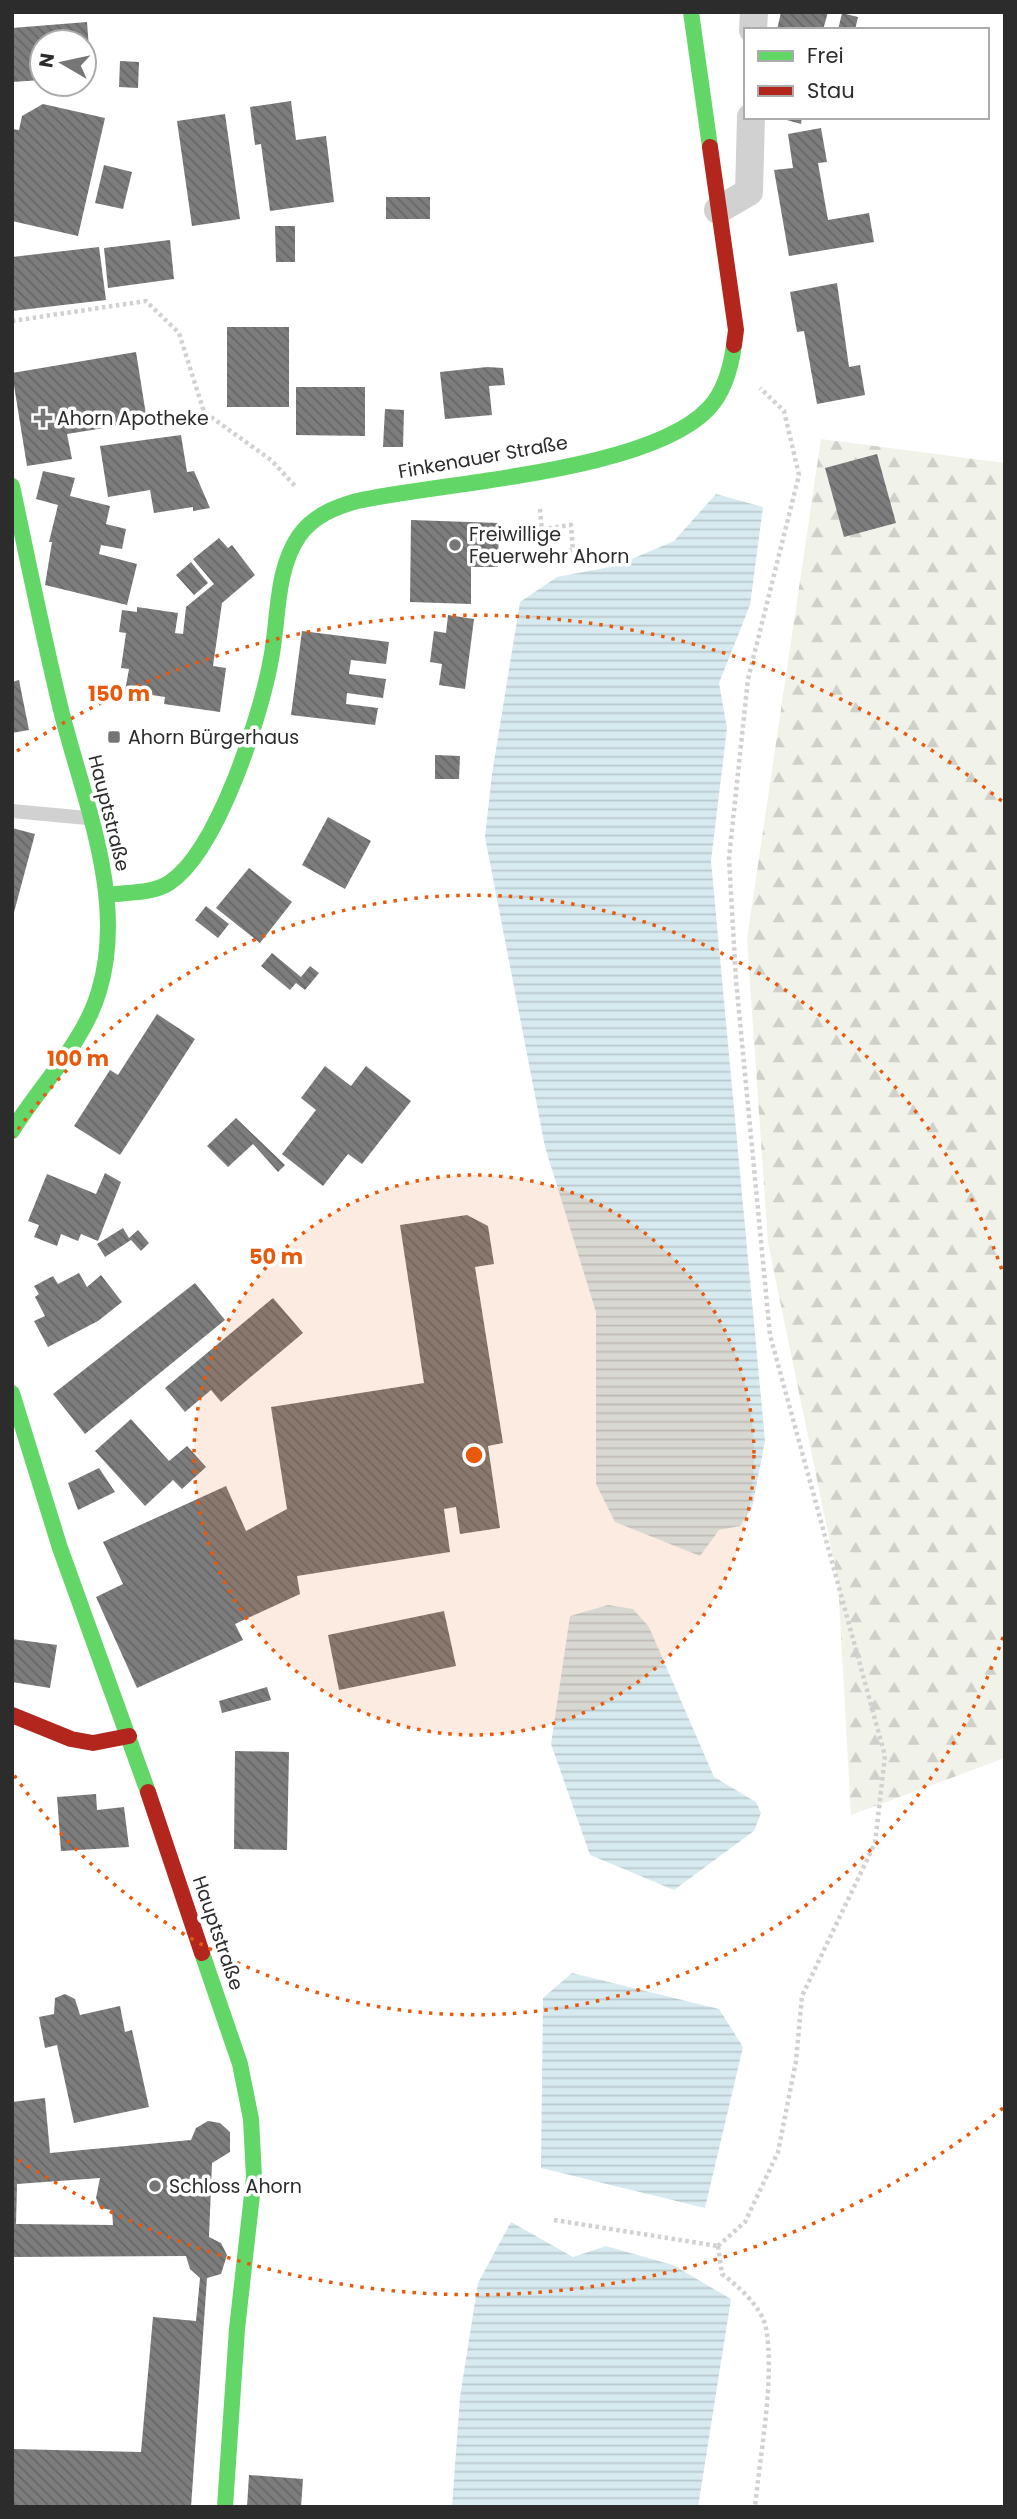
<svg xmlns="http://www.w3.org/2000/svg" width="1017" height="2519" viewBox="0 0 1017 2519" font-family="Poppins,sans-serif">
<defs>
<pattern id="forest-firs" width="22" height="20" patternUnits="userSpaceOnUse" patternTransform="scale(1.75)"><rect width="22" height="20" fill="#f1f3ea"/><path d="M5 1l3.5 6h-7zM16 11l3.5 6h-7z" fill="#cfd0c9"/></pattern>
<pattern id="water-rules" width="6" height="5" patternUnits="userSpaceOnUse" patternTransform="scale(1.75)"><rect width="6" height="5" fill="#d7eaef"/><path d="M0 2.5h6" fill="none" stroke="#b9c9cd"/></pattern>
<pattern id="building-back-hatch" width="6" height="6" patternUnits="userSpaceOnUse" patternTransform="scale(1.75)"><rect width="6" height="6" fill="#7d7d7d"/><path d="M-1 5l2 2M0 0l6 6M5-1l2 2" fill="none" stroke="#676767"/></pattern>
</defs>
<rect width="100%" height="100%" fill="#fff"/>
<!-- forest -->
<path fill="url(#forest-firs)" d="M821,439L1005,463V1758L851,1815L838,1581L768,1243L747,939Z"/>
<!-- water -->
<path fill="url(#water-rules)" d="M716,494L763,507L750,605L719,683L727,728L711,861L765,1441L752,1508L740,1526L719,1530L700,1556L615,1522L596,1484V1312L545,1147L485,837L492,774L520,602L557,577L615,566L674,541Z
M608,1605L633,1609L649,1627L714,1777L756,1802L761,1813L754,1831L674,1890L590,1855L551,1744L570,1616Z
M572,1973L719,2009L743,2047L705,2208L541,2168L543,1998Z
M511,2222L573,2257L606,2246L673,2265L731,2299L698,2507H452L460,2397L478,2283Z"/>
<!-- building -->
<path fill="url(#building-back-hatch)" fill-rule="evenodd" d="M781,12H828L823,30H777Z
M842,13L858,17L855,30H838Z
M87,22L91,75L84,76V42H42V80L12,82V28Z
M120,61L139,62L138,88L119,87Z
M291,101L296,140L326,136L334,202L270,211L261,144L255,145L250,107Z
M43,104L105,118L78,236L12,221V129L19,130L22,116Z
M225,114L240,219L192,226L177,121Z
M776,117H802L801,124Z
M821,128L827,162L818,163L828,220L869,213L874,242L789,256L774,170L793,168L788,134Z
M104,165L132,172L123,209L95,203Z
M386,197H430V219H386Z
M275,226H295V262H276Z
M170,240L174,279L108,288L104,248Z
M99,247L106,300L12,311V257Z
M837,283L849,367L860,365L865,395L817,404L804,331L797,332L790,292Z
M227,327H289V407H227Z
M136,352L147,421L67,434L72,459L27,466L12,373Z
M487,367L503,368L505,385L489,386L492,415L445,419L440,372Z
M296,387H365V436L296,435Z
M385,409L404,410L403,447H383Z
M181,435L187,472L194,471L210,508L193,511V507L154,513L150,490L108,497L100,446Z
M877,454L896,523L844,537L825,468Z
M43,471L75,478L70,496L110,506L106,524L126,529L122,549L101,545L99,554L137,564L127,605L45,585L52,542H49L58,505L36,499Z
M411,520L499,523L498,567H471V604L410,602Z
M219,538L228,548L232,545L255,575L222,603L213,666L226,668L220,712L164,704L165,697L125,691L129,669L121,668L126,633L119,632L122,610L137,612V607L178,613L175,633L183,634L186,607L214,584L193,559Z
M191,562L208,583L194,595L176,575Z
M448,615L474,619L465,689L439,685L442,664L430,662L434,631L446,633Z
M302,631L389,642L386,664L351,660L349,674L386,679L383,698L347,693L346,704L378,708L375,725L291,715Z
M19,680L29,730L12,733V682Z
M435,755L460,756L459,779H435Z
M328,817L371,841L345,889L302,865Z
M12,828L35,834L13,916H12Z
M249,868L292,902L260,943L216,908Z
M206,906L229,924L218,938L195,920Z
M272,953L301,977L310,966L319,973L305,990L296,983L290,990L261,966Z
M157,1014L195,1039L120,1155L74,1126L110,1070L118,1075Z
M325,1066L351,1086L366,1066L411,1101L362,1164L348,1154L323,1186L282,1154L316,1110L301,1098Z
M236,1118L285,1165L278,1172L253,1144L228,1167L207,1146Z
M105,1173L121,1182L98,1241L81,1234L78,1241L61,1234L57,1246L34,1237L39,1225L28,1221L47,1174L96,1194Z
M467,1215L488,1226L494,1264L475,1267L503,1443L488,1446L500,1528L460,1534L456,1507L444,1509L450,1552L297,1576L300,1594L235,1624L243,1640L137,1688L96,1597L123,1584L103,1542L226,1486L246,1531L287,1509L271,1407L424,1383L400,1225Z
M123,1228L129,1238L138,1230L149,1243L141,1251L131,1240L105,1257L97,1244Z
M79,1273L87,1287L101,1275L122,1302L98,1321L48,1347L34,1321L45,1316L35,1297L39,1294L34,1286L53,1276L58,1284Z
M195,1283L225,1320L85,1434L53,1394Z
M273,1298L303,1333L221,1402L211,1390L185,1412L165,1388Z
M131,1419L169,1461L187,1446L206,1467L182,1489L173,1480L145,1506L95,1451Z
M99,1468L115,1492L78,1510L68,1483Z
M444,1611L456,1666L339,1690L328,1635Z
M12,1639L57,1645L50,1688L12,1682Z
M267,1687L271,1700L222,1713L219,1701Z
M235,1751L289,1752L287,1850L234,1849Z
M96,1794L97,1810L124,1807L129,1847L61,1851L57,1797Z
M65,1994L75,1999L80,2015L120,2006L125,2032L132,2030L149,2107L74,2123L57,2045L45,2048L39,2017L54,2014L55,1998Z
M45,2098L50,2153L191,2140L196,2128L208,2121L220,2123L230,2132V2152L212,2163L209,2237L221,2243L227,2255L221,2274L207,2278L191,2507H12V2449L141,2452L153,2317L196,2321L200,2278L190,2269L186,2256L12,2257V2102ZM100,2178L96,2198L100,2208L112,2210L113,2225L16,2224L17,2184Z
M249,2475L303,2479L301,2507H247Z"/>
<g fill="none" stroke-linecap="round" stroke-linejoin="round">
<!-- path -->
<path stroke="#d1d1d1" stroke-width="4.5" stroke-dasharray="3.5 3.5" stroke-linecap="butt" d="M12,321L146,301L179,333L204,412L271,460L297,488
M540,509L544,554L573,550L571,525L542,529
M554,2220L718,2246
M718,2246L745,2222L778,2152L796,2061L802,1996L875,1843L885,1756L770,1335L736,980L729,858L748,679L799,475L784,411L760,388
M718,2246L722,2274C738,2286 762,2307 766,2328C775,2378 760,2455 755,2507"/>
<!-- lane -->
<path stroke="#d1d1d1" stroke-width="14" d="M12,811L87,818"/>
<!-- street -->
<path stroke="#d1d1d1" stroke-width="28" d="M753,30L754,12
M718,210L749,192L751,117"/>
<!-- fast -->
<path stroke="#63d668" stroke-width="16" d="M691,12L710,147
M12,486C28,561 43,636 61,710C83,799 127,899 99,991C84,1043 40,1085 12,1131
M107,895C126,892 152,894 169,883C218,851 261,715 271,659C279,619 275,571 299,536C313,516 335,507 357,501C443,482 650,472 709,408C724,392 731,367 734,345
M12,1393L60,1548L148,1792
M202,1953L240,2064L251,2119L254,2177L237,2329L225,2507"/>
<!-- jam -->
<path stroke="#b3261e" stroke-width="16" d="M710,147L736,330L734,345
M12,1715L71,1739L93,1743L129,1736
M148,1792L202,1953"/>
</g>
<!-- distance rings -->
<circle cx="474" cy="1455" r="280" fill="#e8590c" fill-opacity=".12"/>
<g fill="none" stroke="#e8590c" stroke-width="3.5" stroke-dasharray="3.5 7">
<circle cx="474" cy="1455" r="280"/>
<path d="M1003 1637A560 560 0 0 1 12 1772M12 1138A560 560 0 0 1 1003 1273"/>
<path d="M1003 2108A840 840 0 0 1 17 2159M17 751A840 840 0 0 1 1003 802"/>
</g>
<!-- markers -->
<g fill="#767676" stroke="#fff" stroke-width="2.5">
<path d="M39.5 407.5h7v7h7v7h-7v7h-7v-7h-7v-7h7z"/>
<circle cx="455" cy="545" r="7"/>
<rect x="107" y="730" width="14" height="14" rx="3.5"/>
<circle cx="155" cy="2186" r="7"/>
</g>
<g text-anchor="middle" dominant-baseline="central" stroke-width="7" stroke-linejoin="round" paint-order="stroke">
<!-- poi labels -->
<g font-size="19" fill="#2c2c2c" stroke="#fff" text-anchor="start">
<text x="57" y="418">Ahorn Apotheke</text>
<text x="469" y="534">Freiwillige<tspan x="469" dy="22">Feuerwehr Ahorn</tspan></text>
<text x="128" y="737">Ahorn Bürgerhaus</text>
<text x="169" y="2186">Schloss Ahorn</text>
</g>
<!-- street labels -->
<g font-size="19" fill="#2c2c2c" stroke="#fff">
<text transform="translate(483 457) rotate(-10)">Finkenauer Straße</text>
<text transform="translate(109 813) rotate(76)">Hauptstraße</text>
<text transform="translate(218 1933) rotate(71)">Hauptstraße</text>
</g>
</g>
<circle cx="474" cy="1455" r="10" fill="#e8590c" stroke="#fff" stroke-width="3.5"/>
<g font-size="21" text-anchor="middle" font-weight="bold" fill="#e8590c" stroke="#fff" stroke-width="7" stroke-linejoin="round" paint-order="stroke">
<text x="119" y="701">150 m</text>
<text x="78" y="1066">100 m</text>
<text x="276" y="1264">50 m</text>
</g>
<!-- border -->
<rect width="1017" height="2519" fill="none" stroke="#2c2c2c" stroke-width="28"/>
<!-- legend -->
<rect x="744" y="28" width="245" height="91" fill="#ffffff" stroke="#ababab" stroke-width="2"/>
<rect x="758" y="51" width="35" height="10" fill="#63d668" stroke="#ababab" stroke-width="2"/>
<text x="807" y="63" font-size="21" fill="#2c2c2c">Frei</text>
<rect x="758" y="86" width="35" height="10" fill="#b3261e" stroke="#ababab" stroke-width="2"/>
<text x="807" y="98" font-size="21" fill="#2c2c2c">Stau</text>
<!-- north arrow -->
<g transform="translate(63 63) rotate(279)"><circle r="33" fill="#ffffff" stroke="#ababab" stroke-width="2"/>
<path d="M0-5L12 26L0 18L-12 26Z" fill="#767676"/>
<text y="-10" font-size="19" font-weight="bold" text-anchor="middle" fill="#2c2c2c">N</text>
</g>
</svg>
